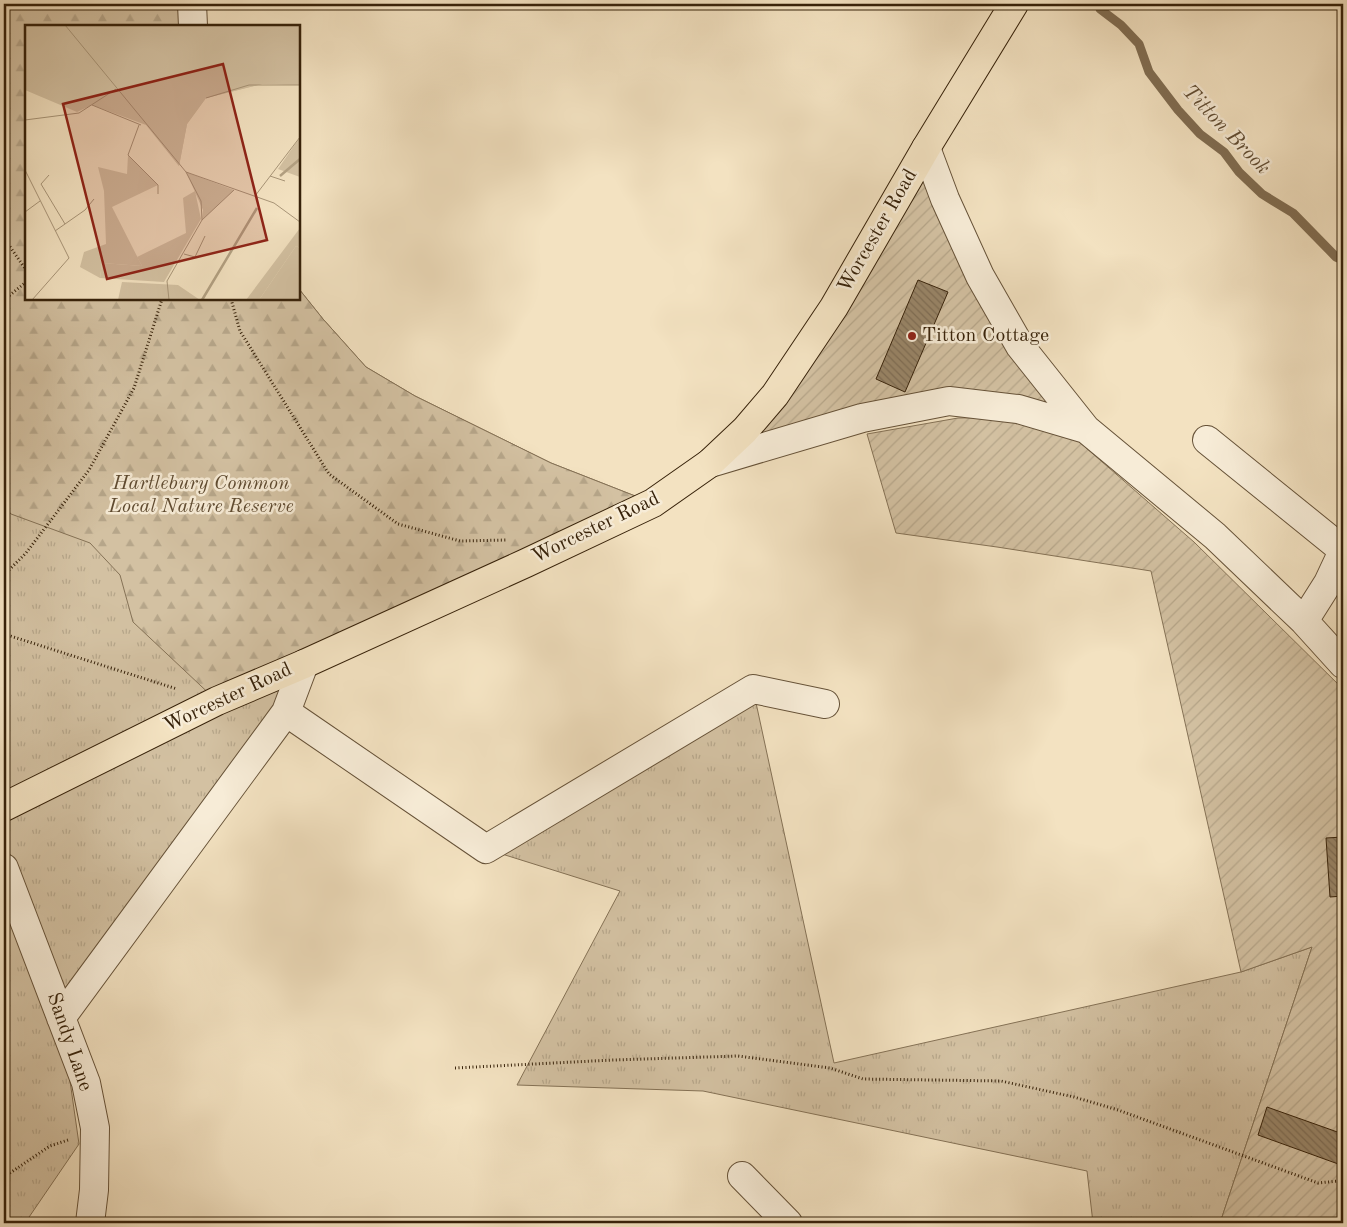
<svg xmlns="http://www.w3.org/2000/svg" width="1347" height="1227" viewBox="0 0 1347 1227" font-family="'Old Standard TT',serif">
<defs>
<pattern id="grass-tufts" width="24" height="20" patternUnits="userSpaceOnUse" patternTransform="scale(1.25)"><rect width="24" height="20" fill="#d3c1a2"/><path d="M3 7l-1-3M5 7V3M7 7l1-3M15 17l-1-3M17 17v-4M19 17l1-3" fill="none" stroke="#b6a68a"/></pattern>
<pattern id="forest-firs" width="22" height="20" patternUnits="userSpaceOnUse" patternTransform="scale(1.25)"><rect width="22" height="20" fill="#d3c1a2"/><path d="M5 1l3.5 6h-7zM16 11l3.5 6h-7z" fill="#b6a68a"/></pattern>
<pattern id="garden-furrows" width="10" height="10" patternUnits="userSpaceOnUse" patternTransform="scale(1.25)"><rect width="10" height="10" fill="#d3c1a2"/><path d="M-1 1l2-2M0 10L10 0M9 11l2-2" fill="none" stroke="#b6a68a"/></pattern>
<pattern id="building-back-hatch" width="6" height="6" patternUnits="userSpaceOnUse" patternTransform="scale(1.25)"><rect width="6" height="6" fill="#998669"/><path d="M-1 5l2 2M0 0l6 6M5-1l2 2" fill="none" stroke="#7e6d55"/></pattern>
</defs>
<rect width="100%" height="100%" fill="#f3e2c1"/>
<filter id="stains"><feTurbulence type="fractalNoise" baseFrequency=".004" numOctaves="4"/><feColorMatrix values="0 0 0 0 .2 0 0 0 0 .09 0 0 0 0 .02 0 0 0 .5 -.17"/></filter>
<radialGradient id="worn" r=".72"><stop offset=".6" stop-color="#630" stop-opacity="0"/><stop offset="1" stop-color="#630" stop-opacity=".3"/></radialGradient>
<!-- grass -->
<path fill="url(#grass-tufts)" stroke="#857256" d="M4,4L26,26V299H299V289L323,319L366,367L415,396L551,463L653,503L304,664L61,1018L79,1144L25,1223H4Z
M753,689L834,1063L1241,972L1312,947L1220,1223H1093L1087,1171L703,1091L517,1085L620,891L486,849Z"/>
<!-- forest -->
<path fill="url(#forest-firs)" stroke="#857256" d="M4,4H192L193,26H26V299H299V289L323,319L366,367L415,396L551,463L653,503L217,701L133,622L120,575L90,543L11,514L4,506Z"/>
<!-- garden -->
<path fill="url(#garden-furrows)" stroke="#857256" d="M926,148L945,199L1086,429L949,401L710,463L745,430Z
M1007,417L1077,440L1194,542L1343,689V1219L1342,1223H1220L1312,947L1241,972L1151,571L997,547L896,533L867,434L958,418Z"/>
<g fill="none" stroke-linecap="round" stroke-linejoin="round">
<!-- stream -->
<path stroke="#816e53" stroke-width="9" d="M1100,9L1121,25L1139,44L1149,72L1178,110L1200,134L1224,152L1239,172L1262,194L1293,213L1336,257L1343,260"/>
</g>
<!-- building -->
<path fill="url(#building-back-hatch)" stroke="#37220a" d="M918,280L948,292L905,392L876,379Z
M1343,837V896L1330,897L1326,838Z
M1267,1107L1343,1134V1159L1341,1165L1258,1135Z"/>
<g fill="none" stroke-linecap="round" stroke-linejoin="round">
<!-- minor casing -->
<g stroke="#665238" stroke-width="30">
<path id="minor" d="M192,4L193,26
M926,148L945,199L980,276L1020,346L1086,429
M1207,440L1343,550
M710,463L862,418L949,401L1018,409L1086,429L1215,536L1304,621L1343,664
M1304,621L1328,583L1343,551
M286,712L486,849L753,689L825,704
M4,868L86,1083L95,1128L94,1190L90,1223
M61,1018L286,712L304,664
M742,1176L788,1223"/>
</g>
<!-- major casing -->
<g stroke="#37220a" stroke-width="30">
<path id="major" d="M4,807L217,701L304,664L526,563L653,503L710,463L745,430L775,395L834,307L926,148L1014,4"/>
</g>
<!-- path -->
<path stroke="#37220a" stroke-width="3" stroke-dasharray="1 2.5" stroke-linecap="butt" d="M4,238L26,270
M231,299L240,331L329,474L398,524L460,541L507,540
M4,300L26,282
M4,575L26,553L89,470L134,388L162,299
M4,634L177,689
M455,1068L613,1060L738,1056L830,1068L863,1079L1001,1081L1074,1097L1118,1110L1318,1183L1338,1181L1343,1179
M4,1177L50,1146L68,1140"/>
<!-- minor -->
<use href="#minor" stroke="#f7ecd7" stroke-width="28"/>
<!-- major -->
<use href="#major" stroke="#f3e2c1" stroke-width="28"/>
</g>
<!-- markers -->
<circle fill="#8f2418" stroke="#f7ecd7" stroke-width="2" cx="912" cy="336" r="5"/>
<g text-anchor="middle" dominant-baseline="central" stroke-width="5" stroke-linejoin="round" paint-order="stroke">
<!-- street labels -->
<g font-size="20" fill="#37220a" stroke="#f7ecd7">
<text transform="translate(878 231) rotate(-60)">Worcester Road</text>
<text transform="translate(596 528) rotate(-26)">Worcester Road</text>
<text transform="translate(228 698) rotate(-25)">Worcester Road</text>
<text transform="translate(69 1042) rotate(71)">Sandy Lane</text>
</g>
<!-- poi labels -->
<g font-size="20" fill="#37220a" stroke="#f7ecd7" text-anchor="start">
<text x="922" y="336">Titton Cottage</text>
</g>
<!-- park labels -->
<g font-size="20" font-style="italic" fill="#5e4a30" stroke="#f7ecd7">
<text x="201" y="484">Hartlebury Common<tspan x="201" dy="23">Local Nature Reserve</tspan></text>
</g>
<!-- water labels -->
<g font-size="21" font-style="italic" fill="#624e34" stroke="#f7ecd7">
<text transform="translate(1226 130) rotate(46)">Titton Brook</text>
</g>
</g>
<!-- overview -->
<g transform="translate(25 25)">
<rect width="275" height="275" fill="#f3e2c1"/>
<path d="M0,0H275V60L237,59L181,73L162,99L154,141L121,100L67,80L52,87L0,65ZM275,112V152L253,144ZM103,130L133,160L87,182L117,241L77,238L75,253L55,242L59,227L81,219L79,166L73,142L102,149ZM271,221L275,223V275H234ZM97,257L153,260L175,275H93Z" fill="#d3c1a2"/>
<path d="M158,2H170L178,8L179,18L188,19L193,30L212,16L221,18L240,46V52L237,59L181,73L162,99L154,141L114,90L130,69L131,57L145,35L150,32L151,10ZM275,29V60L250,59L249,37L255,32ZM275,203V223L271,221L234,275H221Z" fill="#d3c1a2"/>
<path d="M161,147L209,165L177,195L178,185ZM170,166L176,194L139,257L75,253L77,238L117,241L112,232L161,208L158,173Z" fill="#d3c1a2"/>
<path fill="none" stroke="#b3a183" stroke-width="2.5" d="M255,151L275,134M177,275L232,183"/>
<path fill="none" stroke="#a89578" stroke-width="1" d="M40,0L161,147L249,178L275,197M181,73L224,60H275M67,80L116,100M0,95L54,88L91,64M114,100L103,130L133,160V169M0,145L44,233L7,275M24,150L16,159L40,199M245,151L260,156M230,171L275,112M0,187L15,176M177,195L209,165M30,206L60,185L69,174M159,229L170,232L180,211M144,275L142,256L177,195L176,176L161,147"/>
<path fill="#8f2418" fill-opacity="0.15" stroke="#8f2418" stroke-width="2.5" d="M198,39L242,215L82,254L38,79Z"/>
<rect width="275" height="275" fill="none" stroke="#37220a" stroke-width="2.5"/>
</g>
<!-- margin -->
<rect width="1347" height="1227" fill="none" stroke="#f3e2c1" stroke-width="20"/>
<rect x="5" y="5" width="1337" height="1217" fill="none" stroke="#37220a" stroke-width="2.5"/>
<rect x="10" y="10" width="1327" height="1207" fill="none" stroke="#37220a"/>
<rect width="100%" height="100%" filter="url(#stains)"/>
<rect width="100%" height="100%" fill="url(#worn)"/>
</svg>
